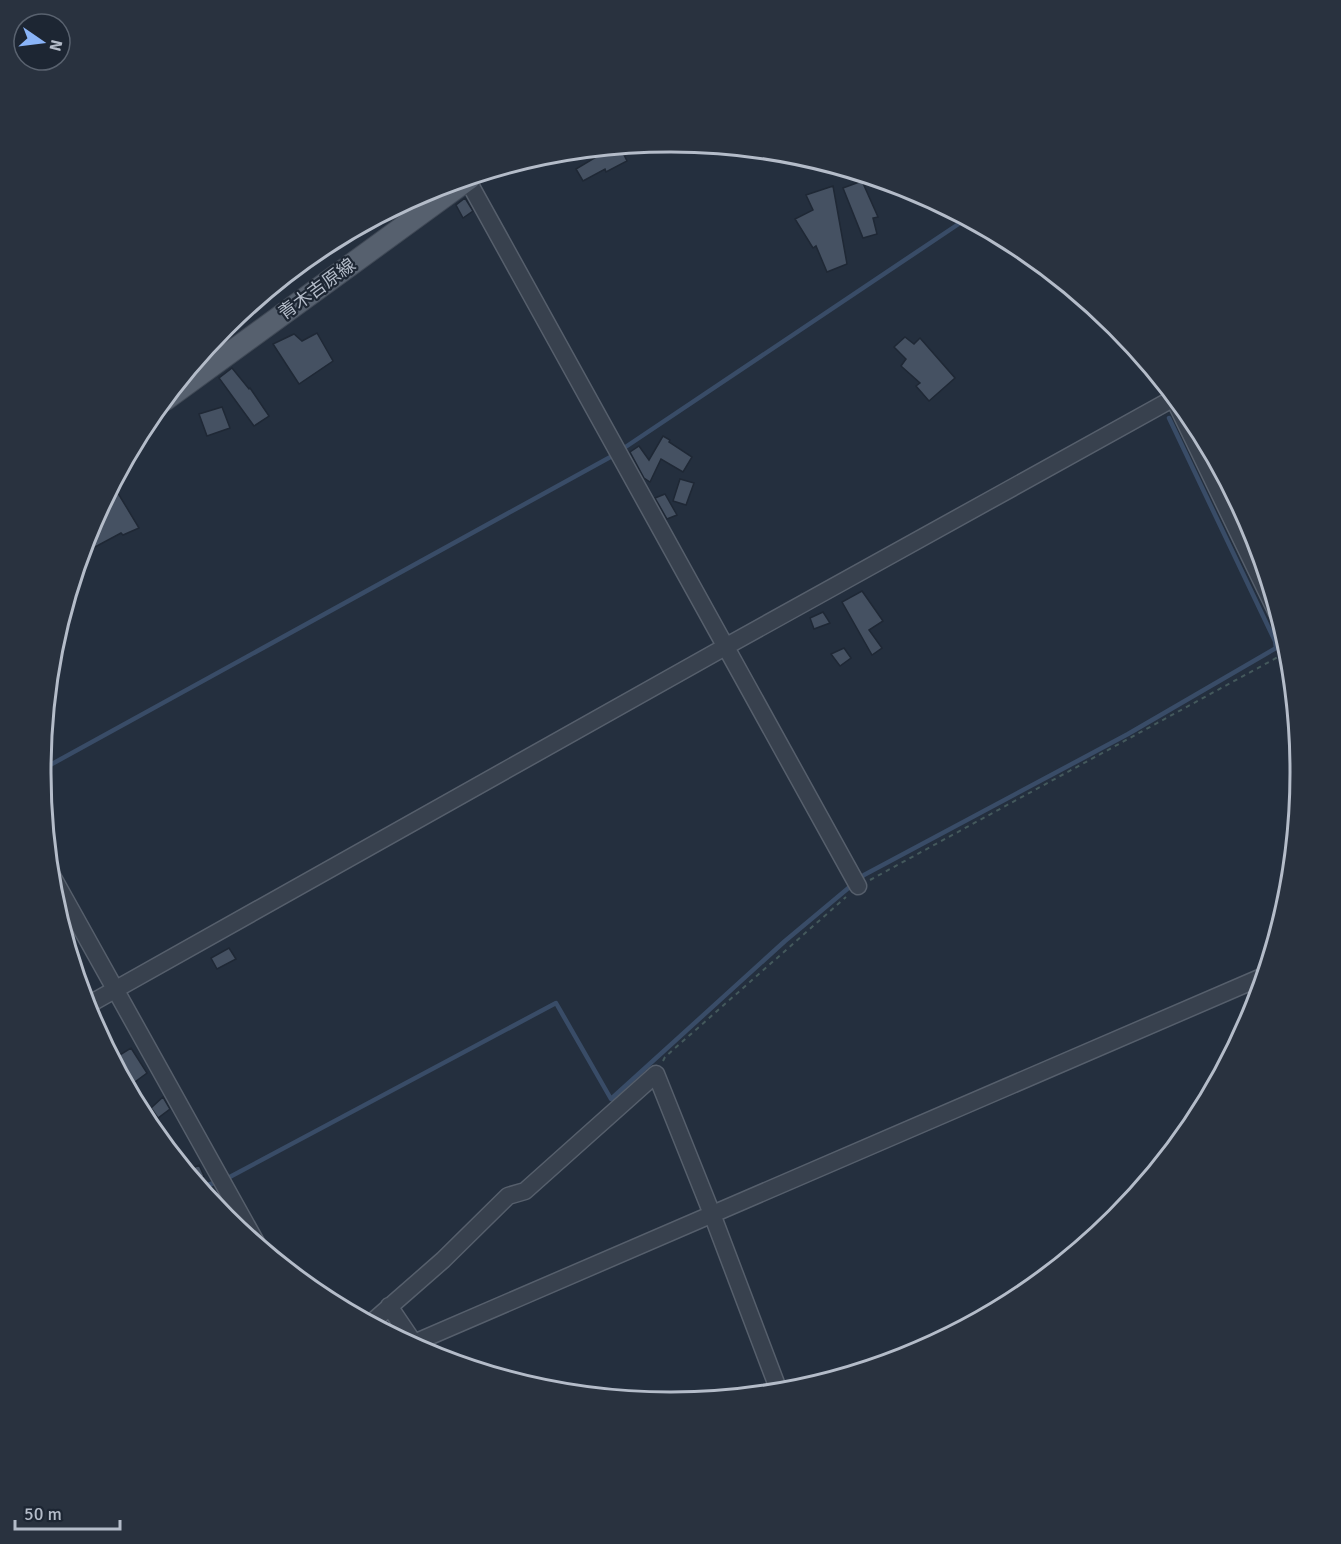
<svg xmlns="http://www.w3.org/2000/svg" width="1341" height="1544" viewBox="0 0 1341 1544" font-family="Signika,'Noto Sans JP',sans-serif">
<rect width="100%" height="100%" fill="#242f3e"/>
<g fill="none" stroke-linecap="round" stroke-linejoin="round">
<!-- stream -->
<path stroke="#394c67" stroke-width="4.5" d="M621,450L966,219
M41,770L614,455
M858,880L864,875L1128,734L1276,648L1275,641L1169,418
M226,1179L556,1003L611,1099L785,941L852,885
M200,1187L218,1182"/>
</g>
<!-- building -->
<path fill="#455162" stroke="#1f2835" stroke-width="1.5" d="M620,147L627,161L606,172L605,169L583,181L576,169L601,154L596,149Z
M862,181L878,217L873,218L877,234L863,238L843,188Z
M833,186L847,264L827,272L816,246L813,248L795,219L813,210L806,195Z
M465,198L473,211L463,218L456,205Z
M317,333L333,361L299,384L273,344L294,334L302,341Z
M905,337L914,344L920,338L955,378L929,401L916,386L920,383L901,366L906,359L894,347Z
M232,368L249,389L250,388L269,416L254,426L219,378Z
M222,407L230,428L207,436L199,414Z
M663,436L670,440L669,442L692,457L683,472L661,459L650,482L644,478L630,452L639,446L649,460Z
M680,479L694,483L686,505L673,501Z
M113,485L139,528L123,535L121,533L82,554L89,531Z
M665,494L677,515L667,519L655,498Z
M862,591L883,621L869,630L882,648L872,655L842,602Z
M823,612L830,623L814,629L810,618Z
M844,648L851,658L840,666L831,654Z
M229,948L236,959L217,969L211,958Z
M131,1048L147,1073L128,1087L117,1066L121,1062L118,1056Z
M163,1097L170,1109L158,1118L151,1108Z
M199,1165L204,1176L194,1180L187,1171Z"/>
<g fill="none" stroke-linecap="round" stroke-linejoin="round">
<!-- minor casing -->
<g stroke="#565f6c" stroke-width="19">
<path id="minor" d="M467,179L858,886
M1172,395L1277,613
M51,874L257,1244
M86,1006L725,647L1174,398
M389,1306L414,1343L1264,976
M371,1323L443,1260L508,1196L525,1191L656,1074L712,1214L779,1391"/>
</g>
<!-- major casing -->
<g stroke="#414a57" stroke-width="23">
<path id="major" d="M165,400L470,178"/>
</g>
<!-- path -->
<path stroke="#44595c" stroke-width="2" stroke-dasharray="4.5 4.5" stroke-linecap="butt" d="M870,880L1289,651
M663,1061L665,1057L846,897"/>
<!-- minor -->
<use href="#minor" stroke="#38414e" stroke-width="16"/>
<!-- major -->
<use href="#major" stroke="#56606e" stroke-width="21"/>
</g>
<g text-anchor="middle" dominant-baseline="central" stroke-width="4.5" stroke-linejoin="round" paint-order="stroke">
<!-- street labels -->
<g font-size="18" fill="#b4bcc9" stroke="#1d2633">
<text transform="translate(317 289) rotate(-36)">青木吉原線</text>
</g>
</g>
<!-- crop -->
<path d="M0 0H1341V1544H0ZM670 152H671A619 619 0 0 1 1290 771V773A619 619 0 0 1 671 1392H670A619 619 0 0 1 51 773V771A619 619 0 0 1 670 152Z" fill="#29323f" fill-rule="evenodd"/>
<path fill="none" stroke="#b4bcc9" stroke-width="3" d="M670 152H671A619 619 0 0 1 1290 771V773A619 619 0 0 1 671 1392H670A619 619 0 0 1 51 773V771A619 619 0 0 1 670 152Z"/>
<!-- north arrow -->
<g transform="translate(42 42) rotate(104)"><circle r="28" fill="#1d2633" stroke="#59626f" stroke-width="1.5"/>
<path d="M0-4.5L10 22L0 15L-10 22Z" fill="#8ab4f8"/>
<text y="-9" font-size="16" font-weight="bold" text-anchor="middle" fill="#b4bcc9">N</text>
</g>
<!-- scale -->
<path d="M15 1520v9h105v-9" fill="none" stroke="#b4bcc9" stroke-width="3"/>
<text x="24" y="1520" font-size="18" fill="#b4bcc9" stroke="#1d2633" stroke-width="4.5" paint-order="stroke">50 m</text>
</svg>
